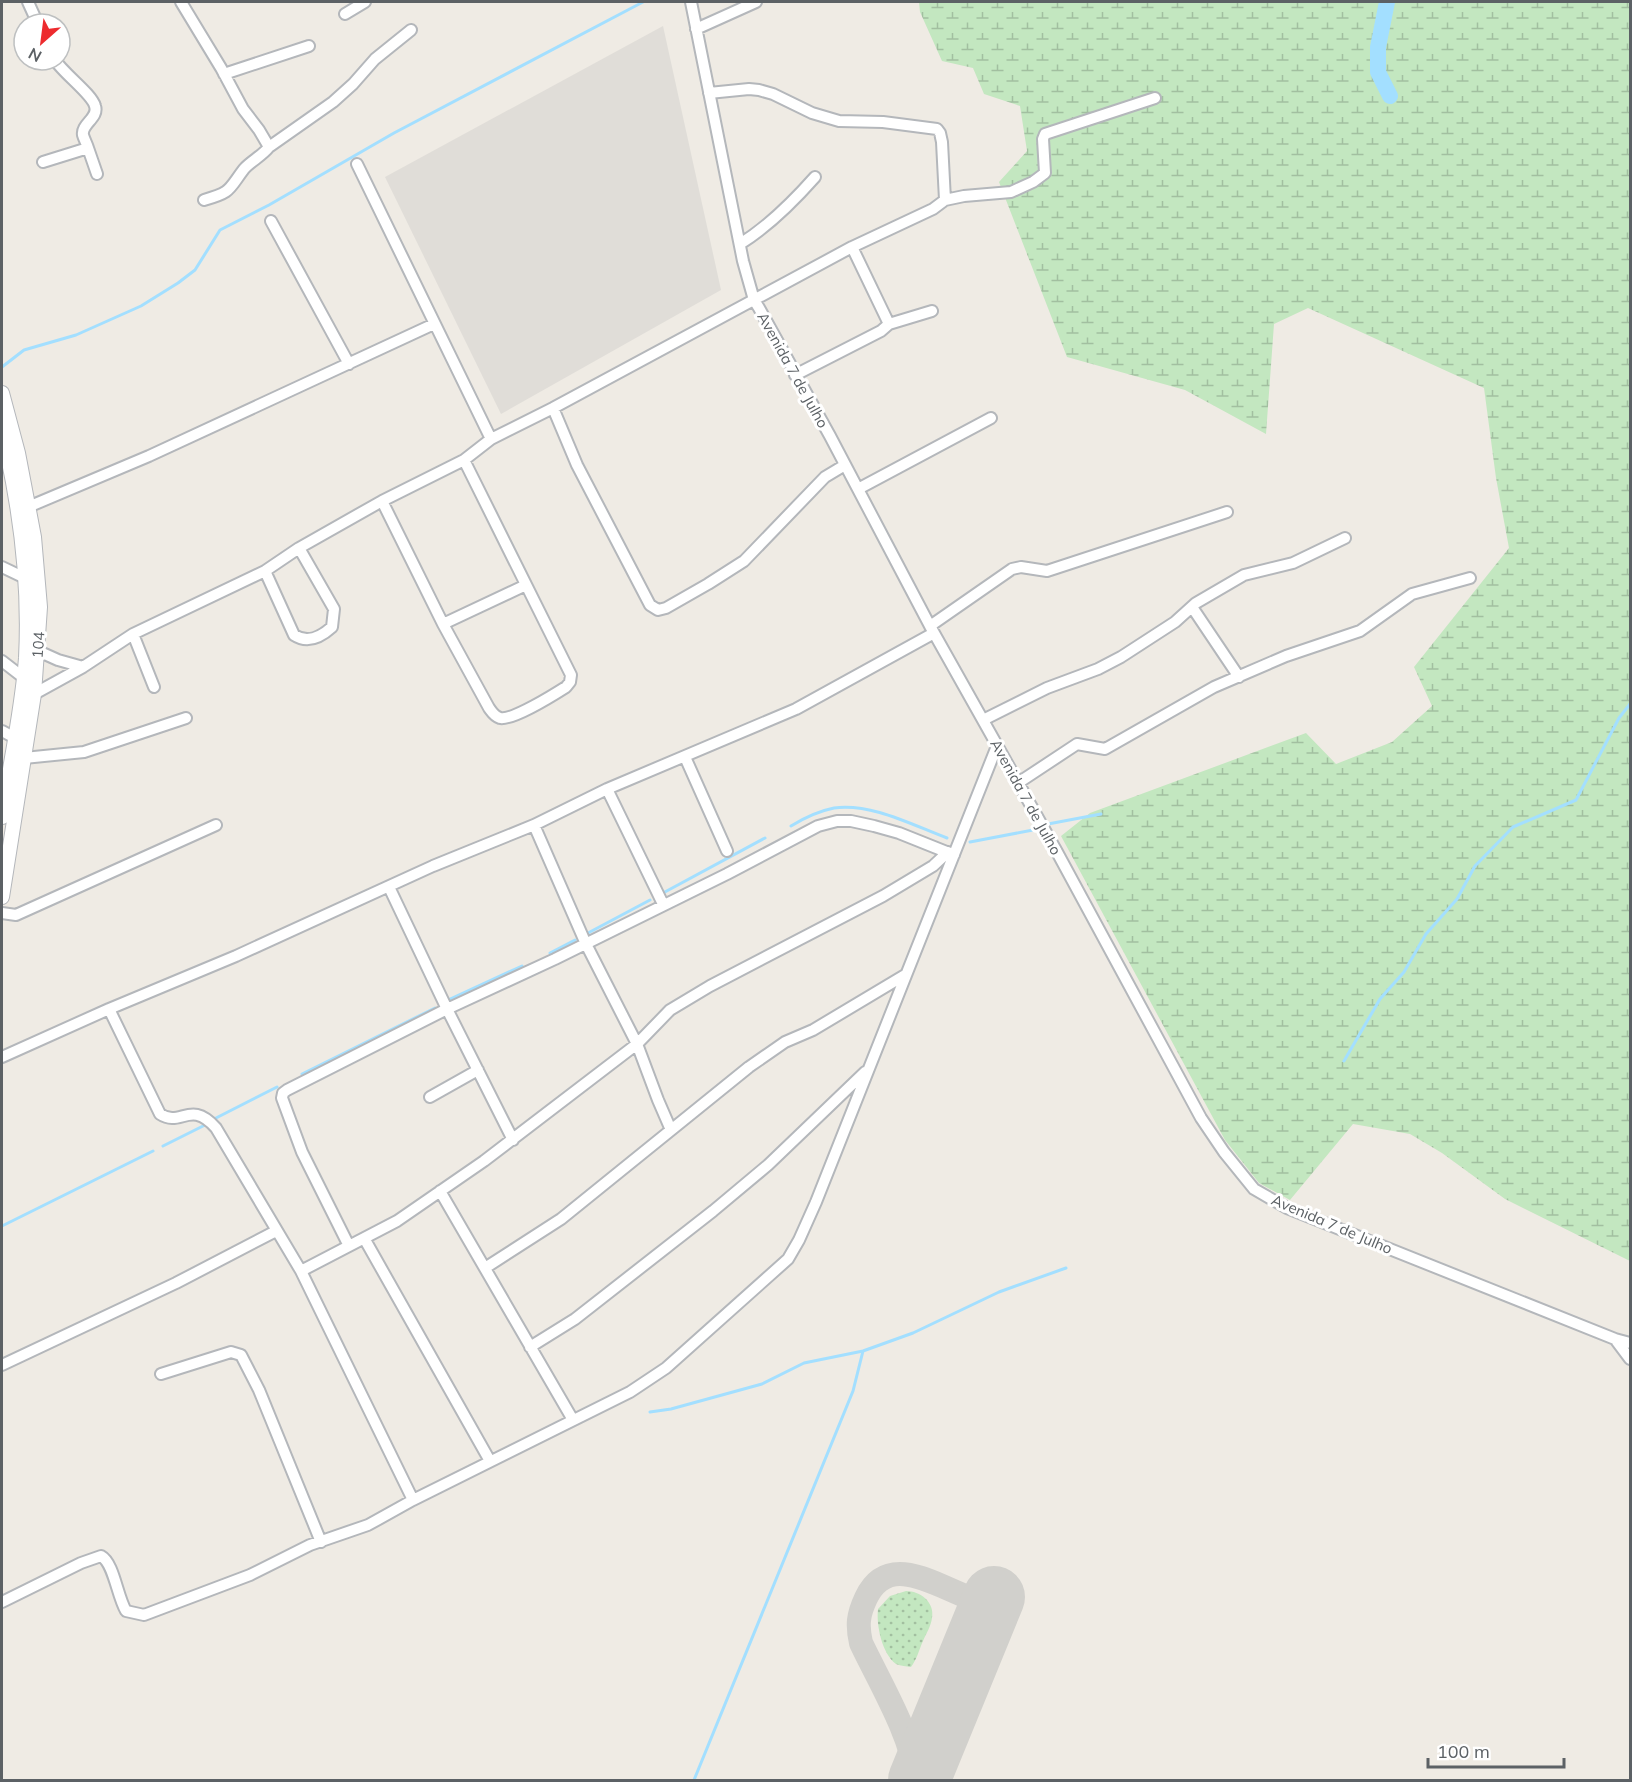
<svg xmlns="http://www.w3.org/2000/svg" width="1632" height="1782" viewBox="0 0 1632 1782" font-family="Mulish,sans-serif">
<defs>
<pattern id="grass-dots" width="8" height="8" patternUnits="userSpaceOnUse" patternTransform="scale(1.5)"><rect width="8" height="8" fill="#c3e7c0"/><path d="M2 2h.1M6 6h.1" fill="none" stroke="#a2bfa0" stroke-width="1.8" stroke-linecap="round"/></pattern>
<pattern id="wetland-marsh" width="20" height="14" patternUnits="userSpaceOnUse" patternTransform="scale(1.5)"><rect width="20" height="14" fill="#c3e7c0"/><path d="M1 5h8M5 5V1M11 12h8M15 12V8" fill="none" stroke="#a2bfa0"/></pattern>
</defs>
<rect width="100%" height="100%" fill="#efebe4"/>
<!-- industrial -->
<path fill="#e0ddd8" d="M663,26L721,290L501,414L385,177Z"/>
<!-- grass -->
<path fill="url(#grass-dots)" d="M906,1591C920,1591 935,1602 932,1618C931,1626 926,1634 923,1641C919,1650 917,1659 911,1667C906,1666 901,1666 896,1664C882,1654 876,1625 878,1609L890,1596Z"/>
<!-- wetland -->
<path fill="url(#wetland-marsh)" d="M919,2H1630V1261L1505,1199L1442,1153L1410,1134L1353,1124L1290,1200L1259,1183L1225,1140L1061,836L1090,813L1306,733L1336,764L1392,742L1432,706L1414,667L1509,548L1496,478L1484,388L1308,308L1274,324L1266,434L1185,390L1067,357L999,182L1027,151L1020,106L984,94L973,68L942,61L920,12Z"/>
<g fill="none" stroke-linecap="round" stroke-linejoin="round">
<!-- stream -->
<path stroke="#a3dfff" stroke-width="3" d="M2,367L24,350L76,335L141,306L178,283L195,270L220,230L269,205L394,133L643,2
M1048,824L1101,814
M791,826C804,818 819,811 834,808C872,803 912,825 947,838
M970,842L1033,830
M663,893L765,838
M588,933L650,900
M550,953L575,940
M448,1000L522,966
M1344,1061L1380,999L1404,972L1426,934L1457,899L1475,866L1513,827L1576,800L1619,718L1630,704
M302,1074L435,1008
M216,1118L277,1087
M163,1146L205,1125
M2,1226L153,1151
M650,1412L671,1409L762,1384L804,1363L863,1351L913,1333L999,1292L1066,1268
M694,1780L853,1391L863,1351"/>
<!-- river -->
<path stroke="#a3dfff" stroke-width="16" d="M1387,2L1378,47V72L1390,96"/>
<!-- taxiway -->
<path stroke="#d1d0cc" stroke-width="24" d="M917,1780C911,1734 881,1685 861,1643C857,1625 858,1615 866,1598C883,1562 914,1574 942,1586C958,1593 974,1600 990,1607"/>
<!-- runway -->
<path stroke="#d1d0cc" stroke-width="62" d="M919,1780L994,1597"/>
<!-- minor casing -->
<g stroke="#b4b7bb" stroke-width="14">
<path id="minor" d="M28,2L38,24
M181,2L221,68L243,109L259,130L269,147C262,156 251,161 244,169C228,190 232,192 204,200
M691,2L743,261L754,300L759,308L830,436L930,626L1057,852L1201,1118L1224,1152L1254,1189L1287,1208L1615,1339L1630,1343
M345,14L365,2
M696,29L756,2
M224,74L309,46
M709,93L749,89L759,90L773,94L812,113L839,121L883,122L937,129L940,133L942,142L945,200
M269,147L333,102L353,84L375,59L411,30
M88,148L97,174
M43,162L88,148C87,144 84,139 83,135C81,124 99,118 95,106C92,94 63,73 55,60
M357,164L491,439L553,408L852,247L933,209L945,200L964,196L1011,192L1033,182L1045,173L1043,139L1045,134L1155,98
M271,221L349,364
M740,244C769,226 792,203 815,177
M852,247L889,324
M795,375L881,331L889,324L932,311
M553,408L577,465L650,605L658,610L666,608L708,584L744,561L825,477L845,465
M858,489L991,418
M382,501L443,624L489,708C492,712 494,716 500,718C512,721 555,694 566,687L570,682L571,675L464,460
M21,508L28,507L149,456L434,324
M2,567L25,578
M265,571L294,635C308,644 321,637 332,627L334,609L299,548
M1192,607L1239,677
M443,624L526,585
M930,626L1012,569L1021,567L1047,571L1227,512
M133,634L154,687
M38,651L58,660L83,667
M2,661L24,678
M28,693L34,694L83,667L133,634L265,571L299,548L382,501L464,460L491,439
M983,720L1047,688L1098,669L1121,657L1175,622L1196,603L1244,575L1293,563L1345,538
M2,731L15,738
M685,757L727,851
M24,758L84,752L186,718
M1018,783L1077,744L1105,749L1214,687L1286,656L1360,631L1412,594L1470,578
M607,789L663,904
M534,825L586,944L637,1044L658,1100L671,1130
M389,887L447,1009L513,1140
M2,913L16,915L216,825
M109,1009L160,1114C181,1128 190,1099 216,1128L301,1271L413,1500L630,1392L666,1368L788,1259L799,1240L816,1202L997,746
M2,1057L109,1009L236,956L433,866L534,825L607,789L796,709L934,633
M430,1097L478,1070
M440,1191L573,1420
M364,1238L490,1461
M349,1246L302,1152L282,1098L283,1093L287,1090L447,1009L555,959L727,874L818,826L837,821H851L874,826L899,833L954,855
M485,1268L561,1219L749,1067L785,1042L813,1030L905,975
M301,1271L397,1221L484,1161L637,1044L670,1010L710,986L883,896L933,866L948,852
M1615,1339L1630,1359
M530,1347L575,1319L713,1211L768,1165L865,1072
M2,1365L176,1283L276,1231
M161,1374L231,1352L241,1355L259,1390L321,1542
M2,1602L81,1563L101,1556C114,1563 117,1596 126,1611L144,1615L250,1575L310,1545L368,1525L413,1500"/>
</g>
<!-- tertiary casing -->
<g stroke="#b4b7bb" stroke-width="16">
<path id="tertiary" d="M2,393L18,453L34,537L40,607L34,694L2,897
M2,431C20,505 30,581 26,658C22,711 10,764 2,817"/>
</g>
<!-- minor -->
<use href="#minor" stroke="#fff" stroke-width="10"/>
<!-- tertiary -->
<use href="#tertiary" stroke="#fff" stroke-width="14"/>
</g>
<g text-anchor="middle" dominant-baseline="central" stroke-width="6" stroke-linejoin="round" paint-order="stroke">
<!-- street labels -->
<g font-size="15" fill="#5c6165" stroke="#fff">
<text transform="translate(793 370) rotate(61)">Avenida 7 de Julho</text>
<text transform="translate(38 645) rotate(-86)">104</text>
<text transform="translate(1026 797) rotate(61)">Avenida 7 de Julho</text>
<text transform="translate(1332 1224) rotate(23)">Avenida 7 de Julho</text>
</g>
</g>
<!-- border -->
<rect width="1632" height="1782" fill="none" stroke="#5c6165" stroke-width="6"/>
<!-- north arrow -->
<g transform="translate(42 42) rotate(208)"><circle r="28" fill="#ffffff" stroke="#bec0c1" stroke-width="1.5"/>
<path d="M0-4.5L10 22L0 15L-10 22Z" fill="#ed2b2e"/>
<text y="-9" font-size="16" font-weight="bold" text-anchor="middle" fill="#5c6165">N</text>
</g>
<!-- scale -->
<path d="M1428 1758v9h136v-9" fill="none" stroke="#5c6165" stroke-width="3"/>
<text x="1437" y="1758" font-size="18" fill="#5c6165" stroke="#ffffff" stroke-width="4.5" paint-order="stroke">100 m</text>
</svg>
